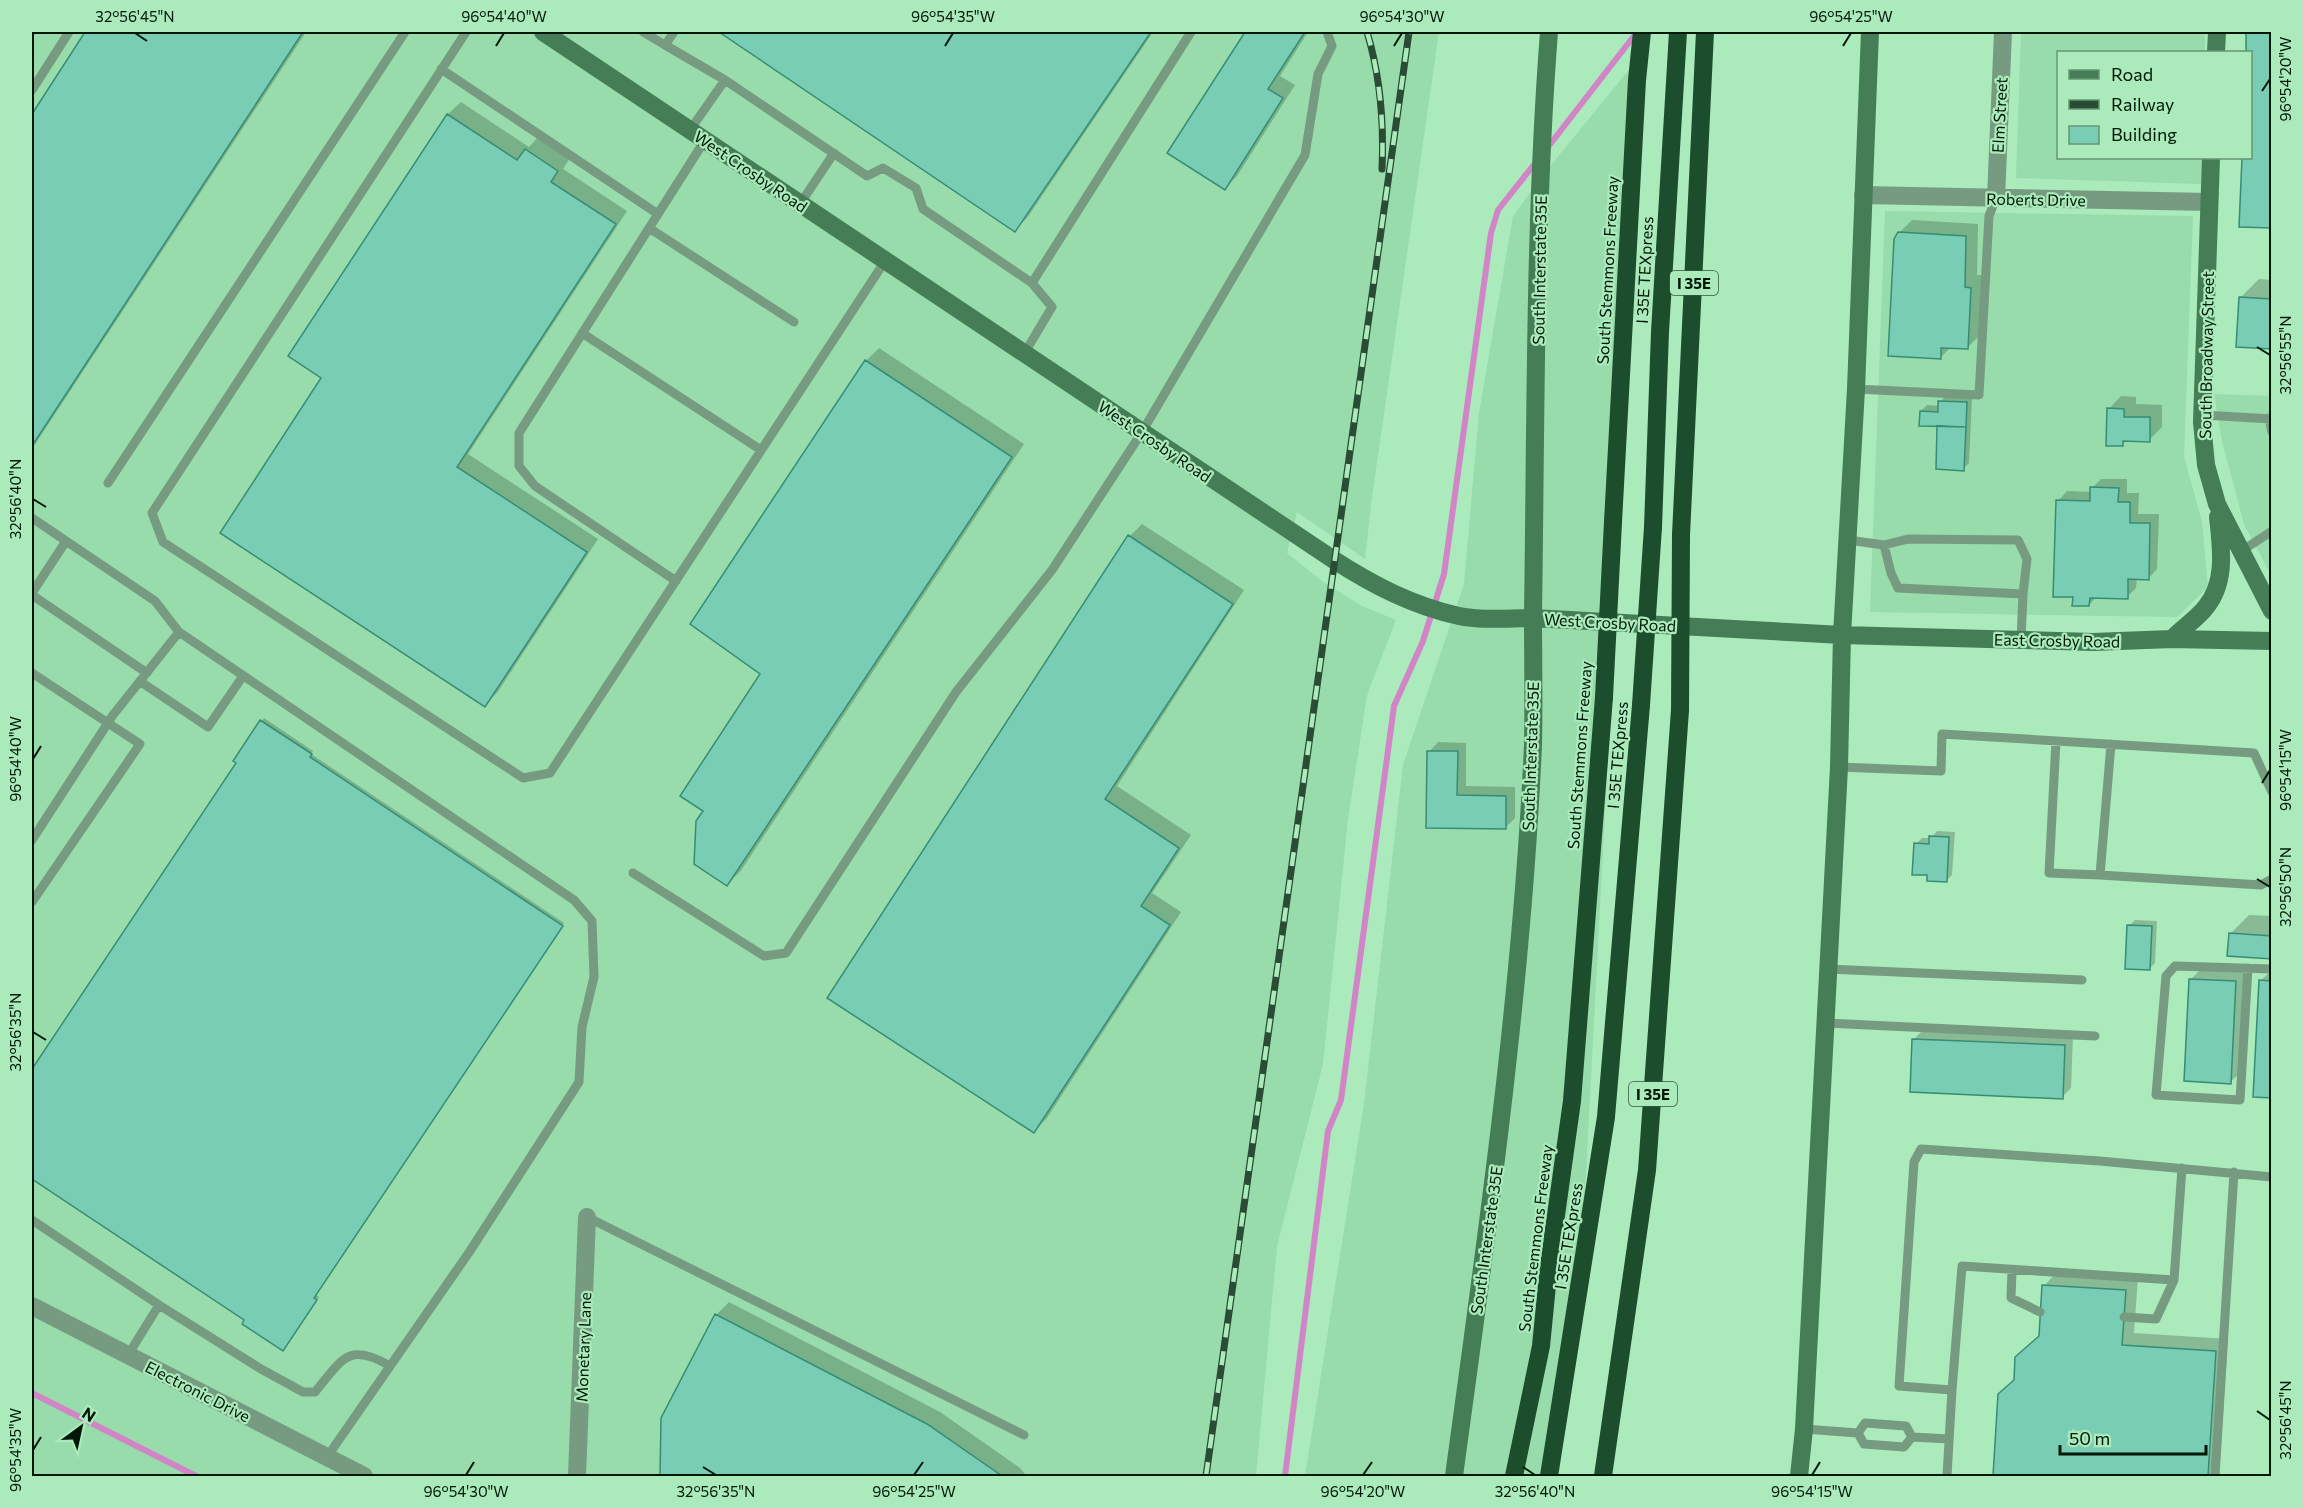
<svg xmlns="http://www.w3.org/2000/svg" width="2303" height="1508" viewBox="0 0 2303 1508" font-family="Commissioner,sans-serif">
<rect width="100%" height="100%" fill="#aaeabb"/>
<!-- built -->
<path fill="#97dcaa" d="M32,32H1439L1372,497L1365,559L1297,512L1287,553L1322,581L1362,606L1396,620L1367,695L1348,819L1323,1064L1277,1246L1256,1476H32Z
M2021,32H2205V52H2058V158H2202L2201,184L2016,178Z
M1645,50L1582,1249L1559,1476H1305L1364,1104L1403,765L1464,584L1479,413L1513,216L1543,175Z
M1885,211L2193,216L2184,456L2202,522L2208,587L2177,617L1870,612Z
M2214,394L2271,396V575L2244,524L2222,441Z"/>
<!-- shadow -->
<path fill="#0003" d="M87,32H306L32,449V116Z
M722,32H1153L1027,218L1014,230Z
M1246,32H1308L1280,76L1295,85L1237,176L1225,188L1169,153Z
M461,102L529,147L538,137L570,158L563,169L627,211L468,454L598,539L497,693L484,705L323,378L290,356L448,114Z
M1912,220L1978,224L1977,275H1983L1980,335L1967,348L1951,347L1940,358L1899,233Z
M2259,279L2272,280V348L2240,298Z
M879,348L1024,444L740,872L727,884L762,674L692,623L866,361Z
M1946,396L1972,397L1969,463L1963,469L1939,425L1921,411L1927,405L1940,406V402Z
M2121,396L2136,397V404L2162,405V427L2149,440L2127,439L2122,445L2109,409Z
M2101,479H2127V493H2139L2138,514H2159L2157,569L2148,579L2137,578L2136,588L2127,597L2097,596L2089,605L2074,596L2058,501L2067,491L2092,492V488Z
M1142,524L1244,590L1117,786L1191,835L1152,893L1181,912L1047,1118L1034,1131L1130,536Z
M264,718L313,751L311,754L564,923L316,1295L319,1297L285,1347L32,1177V1072L238,763L235,761Z
M1438,742L1466,743V786L1515,787V818L1505,828L1428,826L1429,752Z
M1937,831L1955,832L1952,875L1946,881L1929,874L1916,844L1922,838H1931Z
M2249,915L2272,916V957L2230,934Z
M2135,920L2157,921L2155,963L2149,969L2129,926Z
M2200,970L2244,972L2240,1073L2230,1082L2191,979Z
M2270,972H2272V1096L2260,981Z
M1923,1030L2073,1036L2071,1088L2062,1097L1914,1039Z
M2056,1273L2138,1278L2134,1333L2228,1339L2219,1476H1994L1999,1395L2020,1376L2041,1335L2044,1286Z
M729,1302L940,1412L1020,1468L1027,1476H661L662,1419L716,1315Z"/>
<g fill="none" stroke-linecap="round" stroke-linejoin="round">
<!-- stream -->
<path stroke="#d285c6" stroke-width="6" d="M1548,147L1637,32
M32,1393L196,1476
M1285,1476L1328,1131L1341,1100L1394,706L1423,641L1444,574L1491,233L1498,210L1536,162"/>
</g>
<!-- building -->
<path fill="#79cdb4" stroke="#368d76" stroke-width="1.5" d="M85,32H303L32,446V114Z
M719,32H1151L1015,232Z
M1245,32H1305L1268,89L1283,98L1225,190L1167,153Z
M2246,32H2272V228L2239,227L2242,158H2250V52H2246Z
M447,114L517,160L525,149L558,171L551,182L616,224L457,467L587,552L485,707L220,533L321,378L288,356Z
M1898,232L1966,236L1965,287L1971,288L1968,349L1941,348V359L1888,356L1894,239Z
M2239,297L2272,299V349L2236,347Z
M865,360L1012,457L727,886L694,864L696,821L703,811L680,796L760,674L690,624Z
M1938,401L1967,402L1966,427L1919,426L1920,411L1938,412Z
M2107,408L2124,409V417H2150V442L2123,441V446H2106Z
M1937,426L1966,427L1964,471L1936,469Z
M2090,487L2119,488L2118,502H2130V523H2150L2149,580L2128,579V599L2090,598L2089,606H2072L2073,597H2053L2056,500L2090,501Z
M1128,535L1233,604L1105,799L1179,848L1141,906L1170,925L1034,1133L827,998Z
M260,720L312,754L310,757L563,926L314,1298L317,1300L283,1351L242,1324L244,1320L32,1179V1069L236,763L233,761Z
M1427,751H1458L1457,795L1506,796V829L1426,828Z
M1929,836L1949,837L1947,882L1927,881V875H1912L1914,843L1929,844Z
M2127,925L2152,926L2150,970L2125,969Z
M2229,933L2272,936V959L2227,956Z
M2189,979L2236,981L2231,1084L2184,1081Z
M2259,980L2272,981V1098L2253,1097Z
M1912,1039L2065,1045L2063,1099L1910,1092Z
M2042,1285L2126,1290L2122,1345L2216,1351L2208,1476H1993L1998,1394L2014,1380L2015,1357L2039,1336Z
M715,1314L927,1424L1002,1476H660L661,1418Z"/>
<g fill="none" stroke-linecap="round" stroke-linejoin="round">
<!-- lane -->
<path stroke="#769b80" stroke-width="9" d="M466,32L152,513L163,542L523,778L550,773L885,261
M643,32L665,45
M674,32L665,45L725,80L867,176L883,168L916,188L923,209L1032,283L1052,307L1024,354
M441,69L658,214L705,140
M32,90L69,32
M690,130L725,80
M800,204L834,153
M658,214L519,433V466L535,486L676,581
M649,228L794,322
M1032,283L1191,32
M582,333L761,450
M1856,389L1979,395L1989,216L1996,198
M2203,415L2272,419
M2269,418L2272,432
M108,483L405,32
M32,518L155,601L179,632L113,715L32,840
M1848,540L1884,545L1908,539L2018,540L2027,559L2023,594L1898,588L1891,573L1884,545
M2240,552L2272,531
M32,593L66,541
M32,595L147,673
M179,632L574,900L592,921L594,977L582,1027L579,1082L470,1251L327,1457
M2021,640L2023,594
M32,673L140,744L32,902
M141,682L208,727L243,676
M2056,741L2049,873L2100,875L2111,744
M1839,767L1941,771L1942,734L2254,753L2272,792
M633,873L764,956L786,953L956,692L1052,570L1142,432L1305,155L1318,74L1332,46L1327,32
M2100,875L2261,885L2272,879
M2248,968L2240,1100L2156,1095L2166,976L2175,966L2272,969
M1828,969L2082,980
M1826,1023L2095,1036
M587,1217L1024,1435
M32,1220L159,1305L128,1355
M2012,1270L2011,1298L2040,1312
M159,1305L261,1369L303,1392H315C342,1360 348,1341 390,1366
M2124,1317L2156,1319L2174,1280
M1952,1390L1962,1266L2174,1280L2182,1168
M1804,1429L1858,1433
M1858,1433L1865,1423L1906,1426L1912,1437
M1858,1433L1864,1444L1904,1447L1912,1437
M1912,1437L1949,1439
M1947,1476L1952,1390L1899,1386L1914,1162L1921,1149L2100,1161L2272,1177
M2215,1476L2234,1172"/>
<!-- street -->
<path stroke="#769b80" stroke-width="18" d="M1863,195L2209,202
M1996,198L2003,32
M32,1306L364,1476
M577,1476L587,1217"/>
<!-- secondary -->
<path stroke="#447d56" stroke-width="18" d="M543,32L1334,560C1373,585 1413,606 1459,616C1483,621 1509,618 1533,618L1842,635L2093,642L2172,639L2272,641
M2216,52L2217,32
M2211,158L2202,422L2206,465L2217,504L2272,611
M2172,639C2182,628 2197,619 2206,607C2227,581 2221,547 2218,517
M1454,1476C1487,1233 1522,991 1533,745C1534,702 1533,658 1533,614C1536,420 1534,225 1549,32
M1799,1476L1804,1429L1839,767L1842,635L1856,389L1870,32"/>
<!-- highway -->
<path stroke="#1c4d2d" stroke-width="18" d="M1613,522L1637,80L1642,32
M1653,527L1660,332L1678,32
M1681,535L1705,32
M1514,1476L1541,1346L1549,1265L1572,1101L1604,697
M1549,1476L1606,1117L1641,705
M1603,1476L1647,1170L1680,710"/>
<!-- rail casing -->
<g stroke="#2a4b34" stroke-width="7">
<path id="rail" d="M1367,32C1380,75 1384,124 1382,169
M1206,1476L1409,32"/>
</g>
<!-- rail -->
<use href="#rail" stroke="#aaeabb" stroke-width="4.5" stroke-dasharray="14" stroke-linecap="butt"/>
<!-- highway-bridge -->
<path stroke="#1c4d2d" stroke-width="18" d="M1604,697L1613,522
M1641,705L1653,527
M1680,710L1681,535"/>
</g>
<!-- ticks -->
<path fill="none" stroke="#011808" stroke-width="2" d="M135,33L147,41M496,46L504,33M945,46L953,33M1394,46L1402,33M1843,46L1851,33M2262,91L2270,79M2257,347L2270,355M33,499L46,507M33,759L41,746M2262,783L2270,770M2257,879L2270,887M33,1032L46,1040M2257,1411L2270,1420M33,1450L41,1437M703,1467L716,1475M1523,1467L1535,1475M466,1475L474,1462M914,1475L923,1462M1363,1475L1372,1462M1812,1475L1820,1462"/>
<g text-anchor="middle" dominant-baseline="central" stroke-width="4.5" stroke-linejoin="round" paint-order="stroke">
<!-- shield labels -->
<g fill="#aaeabb" stroke="#34573e" stroke-width="1.5">
<rect x="1670" y="271" width="48" height="24" rx="4.5"/>
<rect x="1629" y="1082" width="48" height="24" rx="4.5"/>
</g>
<g font-size="15" font-weight="bold" fill="#011808">
<text x="1694" y="283">I 35E</text>
<text x="1653" y="1094">I 35E</text>
</g>
<!-- street labels -->
<g font-size="16" fill="#011808" stroke="#aaeabb">
<text transform="translate(1999 115) rotate(-87)">Elm Street</text>
<text transform="translate(751 171) rotate(34)">West Crosby Road</text>
<text transform="translate(2036 199) rotate(1)">Roberts Drive</text>
<text transform="translate(1539 270) rotate(-89)">South Interstate 35E</text>
<text transform="translate(1607 270) rotate(-87)">South Stemmons Freeway</text>
<text transform="translate(1644 270) rotate(-87)">I 35E TEXpress</text>
<text transform="translate(2206 355) rotate(-89)">South Broadway Street</text>
<text transform="translate(1155 441) rotate(34)">West Crosby Road</text>
<text transform="translate(1610 622) rotate(3)">West Crosby Road</text>
<text transform="translate(2057 640) rotate(1)">East Crosby Road</text>
<text transform="translate(1579 755) rotate(-86)">South Stemmons Freeway</text>
<text transform="translate(1617 755) rotate(-85)">I 35E TEXpress</text>
<text transform="translate(1530 756) rotate(-88)">South Interstate 35E</text>
<text transform="translate(1568 1236) rotate(-81)">I 35E TEXpress</text>
<text transform="translate(1535 1238) rotate(-83)">South Stemmons Freeway</text>
<text transform="translate(1486 1240) rotate(-82)">South Interstate 35E</text>
<text transform="translate(583 1347) rotate(-88)">Monetary Lane</text>
<text transform="translate(198 1391) rotate(27)">Electronic Drive</text>
</g>
</g>
<!-- border -->
<rect width="2303" height="1508" fill="none" stroke="#aaeabb" stroke-width="66"/>
<!-- legend -->
<rect x="2057" y="51" width="195" height="108" fill="#aaeabb" stroke="#669673" stroke-width="1.5"/>
<rect x="2069" y="70" width="30" height="9" fill="#447d56" stroke="#669673" stroke-width="1.5"/>
<text x="2111" y="81" font-size="18" fill="#011808">Road</text>
<rect x="2069" y="100" width="30" height="9" fill="#2a4b34" stroke="#669673" stroke-width="1.5"/>
<text x="2111" y="111" font-size="18" fill="#011808">Railway</text>
<rect x="2069" y="126" width="30" height="18" fill="#79cdb4" stroke="#669673" stroke-width="1.5"/>
<text x="2111" y="141" font-size="18" fill="#011808">Building</text>
<!-- north arrow -->
<g transform="translate(81 1427) rotate(33)" stroke="#aaeabb" stroke-width="4.5" paint-order="stroke">
<path d="M0-4.5L10 22L0 15L-10 22Z" fill="#011808"/>
<text y="-9" font-size="16" font-weight="bold" text-anchor="middle" fill="#011808">N</text>
</g>
<!-- scale -->
<path d="M2060 1445v9h146v-9" fill="none" stroke="#011808" stroke-width="3"/>
<text x="2069" y="1445" font-size="18" fill="#011808" stroke="#aaeabb" stroke-width="4.5" paint-order="stroke">50 m</text>
<rect x="33" y="33" width="2237" height="1442" fill="none" stroke="#011808" stroke-width="2"/>
<g font-size="15" text-anchor="middle" fill="#011808">
<text x="135" y="22">32°56'45"N</text>
<text x="504" y="22">96°54'40"W</text>
<text x="953" y="22">96°54'35"W</text>
<text x="1402" y="22">96°54'30"W</text>
<text x="1851" y="22">96°54'25"W</text>
<text transform="translate(2286 79) rotate(-90)" y="5">96°54'20"W</text>
<text transform="translate(2286 355) rotate(-90)" y="5">32°56'55"N</text>
<text transform="translate(16 499) rotate(-90)" y="5">32°56'40"N</text>
<text transform="translate(16 759) rotate(-90)" y="5">96°54'40"W</text>
<text transform="translate(2286 770) rotate(-90)" y="5">96°54'15"W</text>
<text transform="translate(2286 887) rotate(-90)" y="5">32°56'50"N</text>
<text transform="translate(16 1032) rotate(-90)" y="5">32°56'35"N</text>
<text transform="translate(2286 1420) rotate(-90)" y="5">32°56'45"N</text>
<text transform="translate(16 1450) rotate(-90)" y="5">96°54'35"W</text>
<text x="466" y="1497">96°54'30"W</text>
<text x="716" y="1497">32°56'35"N</text>
<text x="914" y="1497">96°54'25"W</text>
<text x="1363" y="1497">96°54'20"W</text>
<text x="1535" y="1497">32°56'40"N</text>
<text x="1812" y="1497">96°54'15"W</text>
</g>
</svg>
